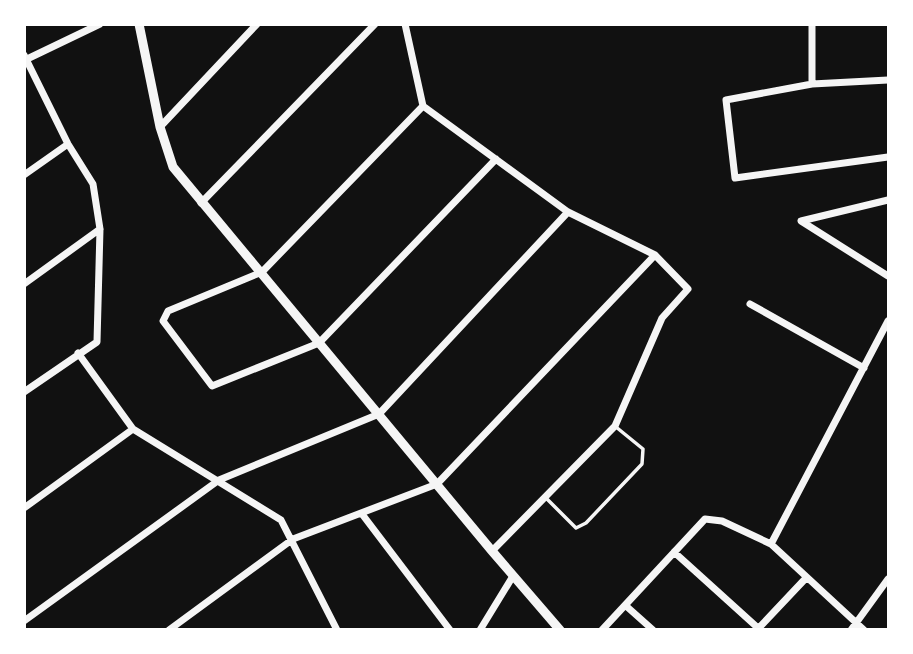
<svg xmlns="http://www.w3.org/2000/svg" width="913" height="654" viewBox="0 0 913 654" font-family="Signika,sans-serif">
<rect width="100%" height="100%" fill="#111"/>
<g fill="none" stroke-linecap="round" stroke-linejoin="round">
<!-- service -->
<path stroke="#f5f5f5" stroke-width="3.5" d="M545,497L576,528L586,523L642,464L643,449L616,427"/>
<!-- minor -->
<path stroke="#f5f5f5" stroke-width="7" d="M405,24L423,106L568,212L655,255L688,289L662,318L615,426L492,551
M812,24V84
M24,55L68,144L93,184L100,229L97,342L24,392
M25,60L100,24
M888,80L812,84L726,100L735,178L888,157
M423,106L262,272L168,311L163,321L212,386L319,343L496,159
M160,127L257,24
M24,175L68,144
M888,200L801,221L888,276
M201,203L375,24
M24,284L100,229
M750,304L864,368
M78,353L133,429L281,520L337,630
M24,508L133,429
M362,514L450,630
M771,544L888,321
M674,552L758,628
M625,605L653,630
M24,621L219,480L379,414L568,212
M169,630L293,539L437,484L655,255
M480,630L513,576
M602,630L705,519L722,521L771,544L864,630
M757,630L806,578
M851,630L888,579"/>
<!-- tertiary -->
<path stroke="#f5f5f5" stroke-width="9" d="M139,24L160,127L173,167L492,551L560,630"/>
</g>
<!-- border -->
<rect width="913" height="654" fill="none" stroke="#ffffff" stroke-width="52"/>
</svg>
